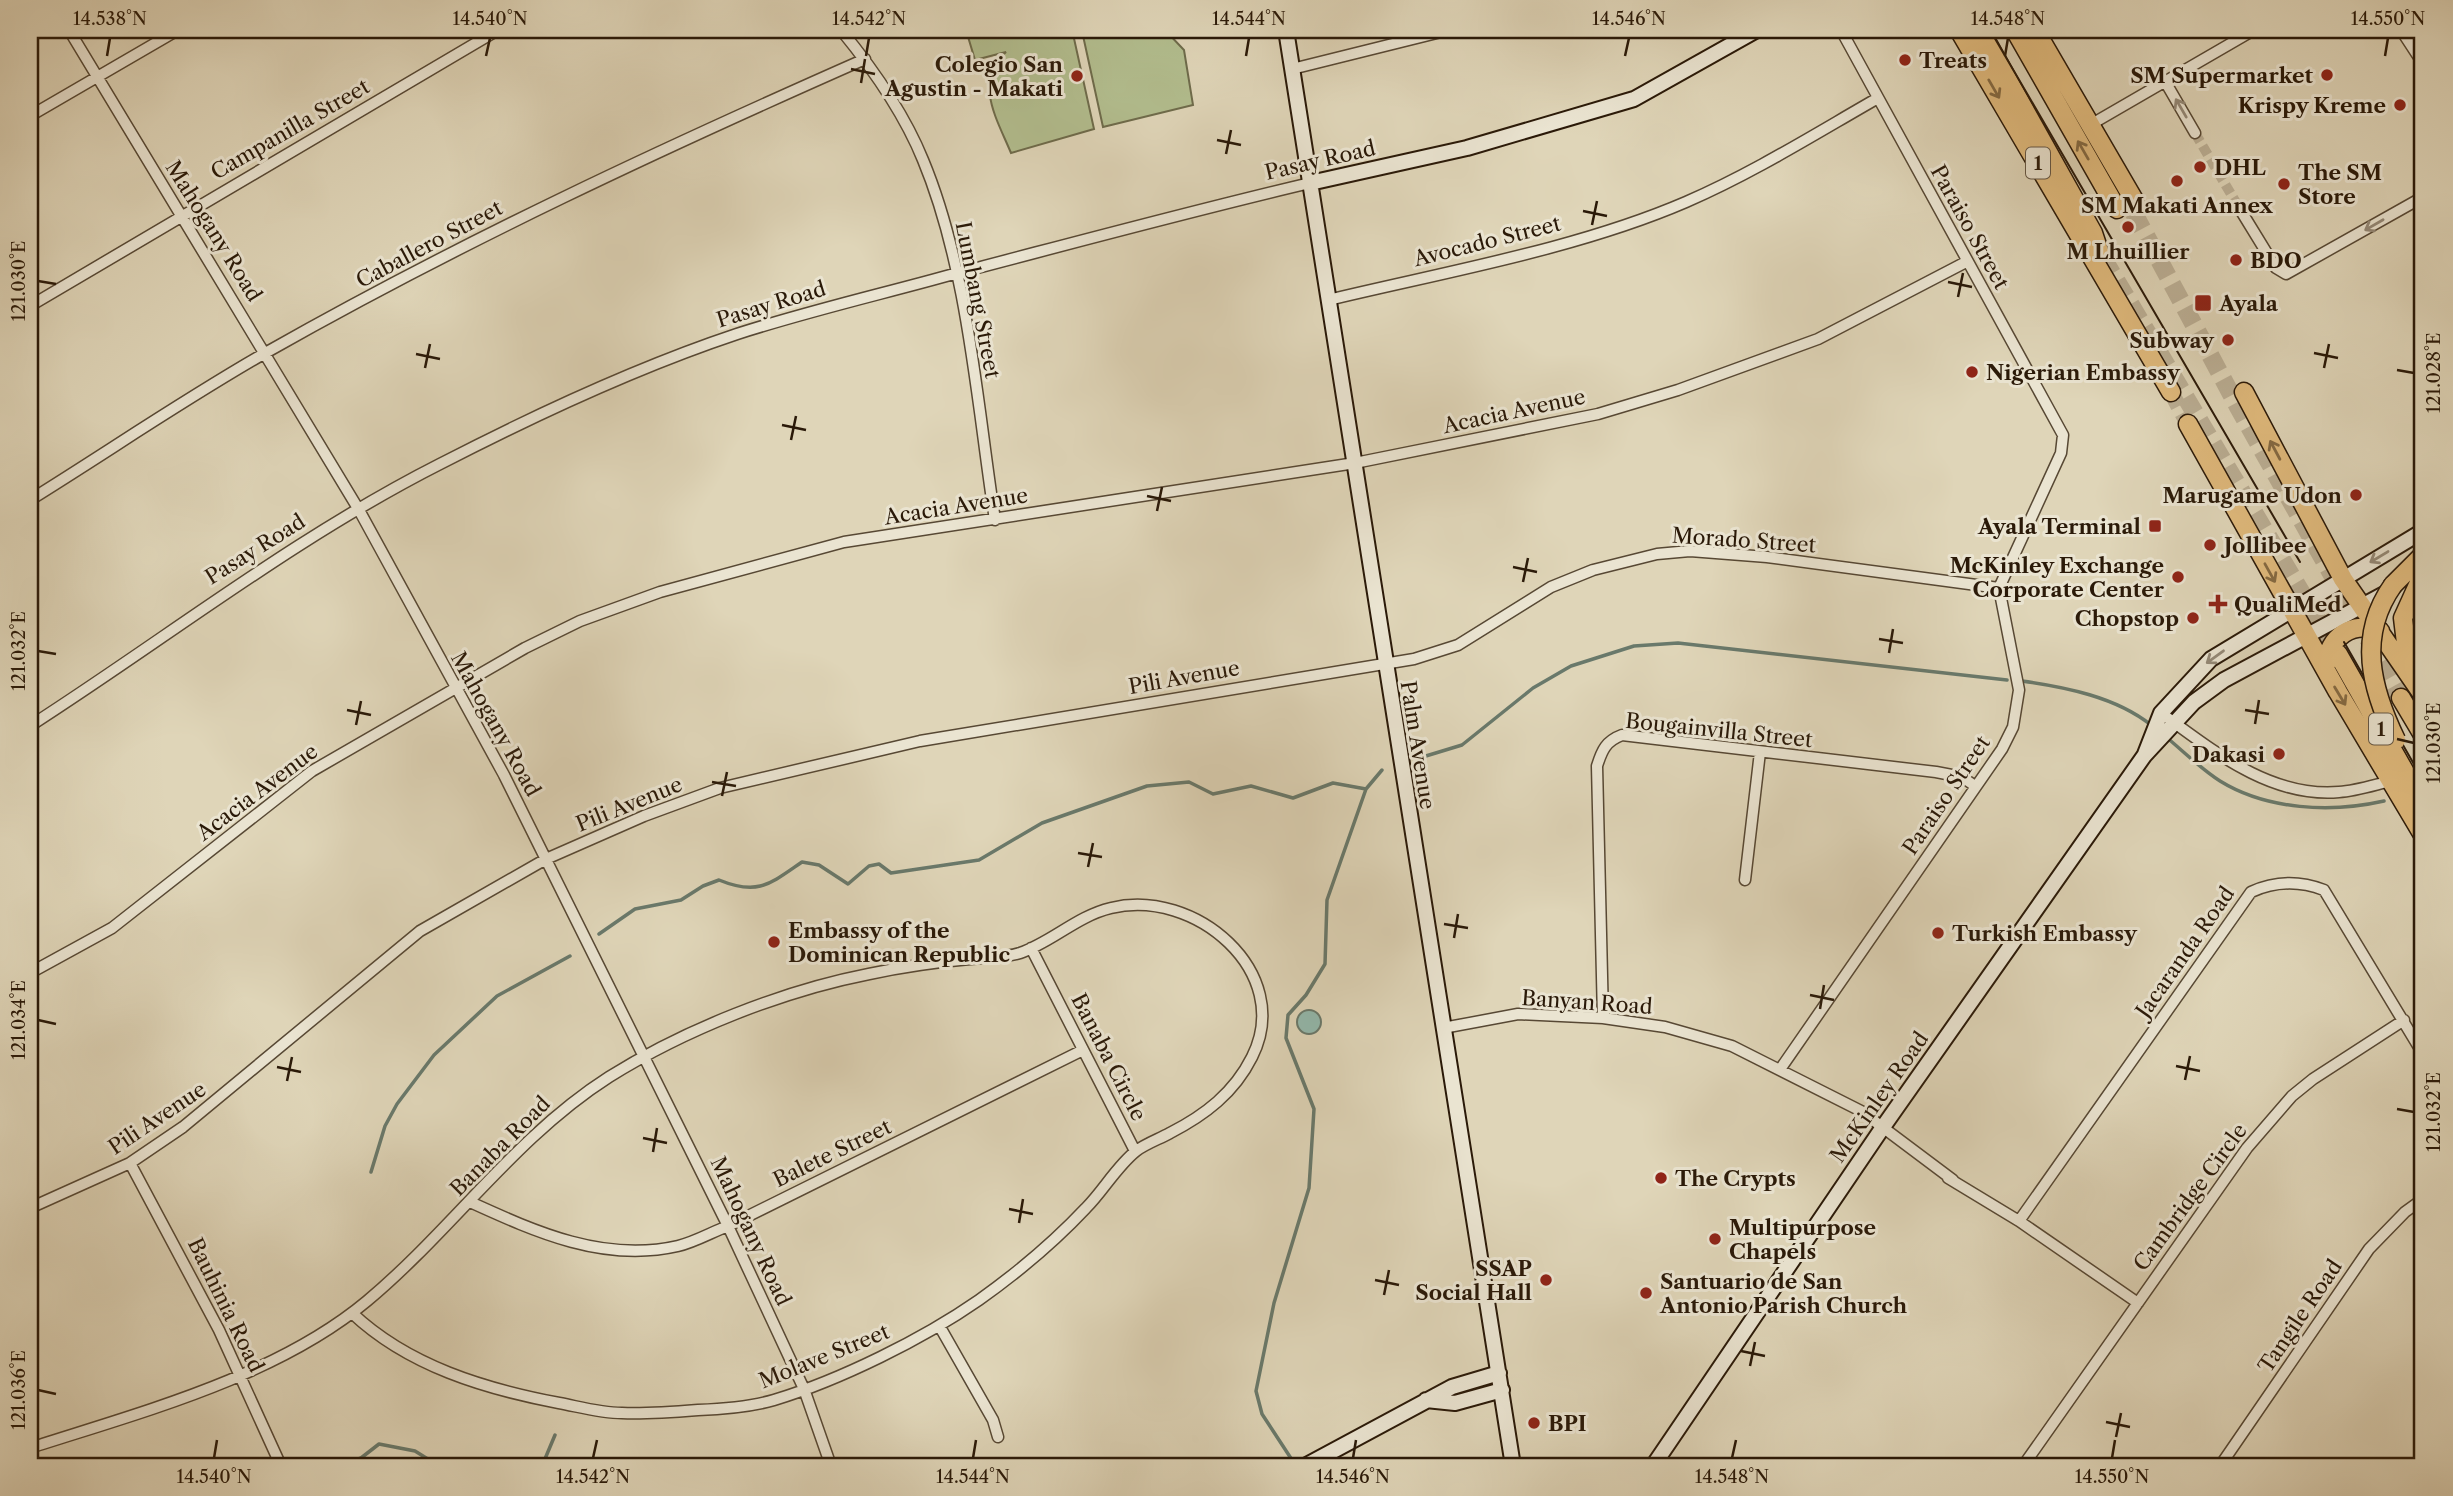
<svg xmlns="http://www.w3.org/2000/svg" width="2453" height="1496" viewBox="0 0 2453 1496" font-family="'Libre Caslon Text',serif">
<rect width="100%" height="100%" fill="#dfd5b8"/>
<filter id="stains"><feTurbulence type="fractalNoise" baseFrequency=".00286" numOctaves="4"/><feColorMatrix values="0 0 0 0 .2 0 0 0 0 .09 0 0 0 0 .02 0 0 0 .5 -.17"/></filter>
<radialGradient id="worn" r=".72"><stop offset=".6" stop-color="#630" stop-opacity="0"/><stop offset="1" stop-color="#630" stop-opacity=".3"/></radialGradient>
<!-- pitch -->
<path fill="#b2bd8e" stroke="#6e6b4b" stroke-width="2" d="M966,30H1165L1184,50L1193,105L1103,127L1082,31L1073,34L1094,129L1011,153C997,119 973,82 1006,52L975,60Z"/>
<!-- water -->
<path fill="#93b9ad" stroke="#69796b" stroke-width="2" d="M1297 1022a12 12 0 1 1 24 0a12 12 0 1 1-24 0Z"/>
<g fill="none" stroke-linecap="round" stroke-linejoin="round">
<!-- stream -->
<path stroke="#69796b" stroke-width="3.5" d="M2022,681C2065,687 2116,697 2151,725
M2165,736C2183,751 2201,769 2220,781C2267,810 2331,813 2384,801
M1416,759L1462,745L1533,688L1571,666L1634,646L1678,643L2007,680
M599,934L635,909L681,900L703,886L719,880C758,896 770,884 802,862L819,865L848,884L869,866L879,864L891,873L979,860L1042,823L1147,786L1189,782L1213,794L1251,786L1293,798L1333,783L1366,789
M371,1172L385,1126L397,1104L434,1055L497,996L570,956
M339,1466L361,1458L379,1444L415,1451L439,1466
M542,1466L555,1435
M1296,1466L1262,1414L1256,1391L1274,1303L1309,1188L1314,1109L1286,1038L1288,1015L1306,995L1325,964L1327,900L1366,789L1382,770"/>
<!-- street-tunnel -->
<path stroke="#bbaf95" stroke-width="10" stroke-dasharray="10 5" stroke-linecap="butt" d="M2418,56L2423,65
M2195,133L2238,206"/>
<!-- primary-tunnel -->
<path stroke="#bbaf95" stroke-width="16" stroke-dasharray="16 8" stroke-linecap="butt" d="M2171,392L2188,424"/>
<!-- highway-tunnel -->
<path stroke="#bbaf95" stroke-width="18" stroke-dasharray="18 9" stroke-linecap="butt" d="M2121,189L2238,407L2401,698
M2103,258L2338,654"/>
<!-- street casing -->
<g stroke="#574834" stroke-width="13">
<path id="street" d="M69,30L359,510L504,775L728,1226L804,1389L831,1466
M841,30C873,69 904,113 923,160C968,268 977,404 995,520
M2401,30L2418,56
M1292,69L1449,30
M2166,83L2195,133
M30,116L178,30
M2090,125L2254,30
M2238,206L2276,268L2286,274L2423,197
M1328,300C1444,272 1577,249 1686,202C1753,173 1815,134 1878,98
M30,306L498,30
M30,500C109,451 186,398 267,352C461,242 661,149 865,59
M2161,713C2212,750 2270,798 2339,792C2356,791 2374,785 2391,781
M30,726C167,638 294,538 440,464C535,415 635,368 737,334C808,311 882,294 954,274C1073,243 1191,211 1310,183
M1745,880L1760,752
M1031,948L1135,1151
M30,973L112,928L312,771L525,648L580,621L660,592L844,542L1355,463L1598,414L1678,390L1818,339L1966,262
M1603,1018L1597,766C1602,750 1606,741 1622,735L1936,772L1962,777L1975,786
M1443,1028L1518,1014L1603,1018L1665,1027L1732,1046L1861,1111L1953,1180
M1781,1068L2002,749L2013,727L2019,690L1999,588L2061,453L2063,435L1841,30
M130,1163L219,1330L281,1466
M1948,1178L2019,1221L2138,1303
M470,1202C536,1232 604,1263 678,1246C695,1242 712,1232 728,1226L1083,1050
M30,1208L130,1163L183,1127L420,931L546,859L644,816L720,788L920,741L1414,659L1458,645L1551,587L1593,570L1657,554L1690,551L1767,557L1999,588
M2019,1221L2251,892C2275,881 2298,880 2324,890L2423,1054
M940,1327L993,1420L998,1437
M30,1448C141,1412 276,1377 367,1301C452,1230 515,1137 609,1077C684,1030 782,991 869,974C902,967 936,962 970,959C986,957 1004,958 1020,953C1052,942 1077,916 1111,908C1194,887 1295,972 1252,1057C1234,1093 1205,1115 1170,1133C1159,1139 1145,1144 1136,1151C1117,1166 1103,1191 1086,1208C1054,1242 1017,1273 979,1300C923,1339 840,1380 774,1400C750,1407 724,1409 698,1410C673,1412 648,1414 622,1413C601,1413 580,1407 559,1403C485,1389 408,1366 352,1313
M2023,1466L2247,1148L2292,1096L2313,1079L2404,1020
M2220,1466L2369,1249L2405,1212L2423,1199
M2416,1466L2423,1455"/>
</g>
<!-- secondary casing -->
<g stroke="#2a1908" stroke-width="18">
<path id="secondary" d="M1286,30L1513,1466
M1310,183L1467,148L1634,99L1757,30
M2145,754L2161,713L2211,659L2423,531
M1426,1400L1455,1403L1502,1390
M1305,1466L1452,1387L1499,1373
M1653,1466L1883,1127L2144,756L2194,702L2224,680L2388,592"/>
</g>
<!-- highway casing -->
<g stroke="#2a1908" stroke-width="21">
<path id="highway" d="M1959,30L2171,392
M1980,30L2093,233L2100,254
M2015,30L2117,209
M2035,30L2134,200
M2244,392L2343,579L2423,695
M2188,424L2338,692L2423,835
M2393,585L2423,555
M2338,654L2423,804
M2326,665C2328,637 2353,620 2380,631
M2409,668L2403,618L2423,574
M2401,698L2423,735"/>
</g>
<!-- street -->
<use href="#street" stroke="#eae4d1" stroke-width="10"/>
<!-- secondary -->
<use href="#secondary" stroke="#eae4d1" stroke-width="14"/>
<!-- highway -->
<use href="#highway" stroke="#e0ba7c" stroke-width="18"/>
<!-- tram -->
<path stroke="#2a1908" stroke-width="2" d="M1990,30L2300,562
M2344,642L2423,780"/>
<!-- highway-bridge casing -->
<g stroke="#2a1908" stroke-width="21" stroke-linecap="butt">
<path id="highway-bridge" d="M2393,585C2357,636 2371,688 2396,740"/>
</g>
<!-- highway-bridge -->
<use href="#highway-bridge" stroke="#e0ba7c" stroke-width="18"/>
</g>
<!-- one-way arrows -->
<defs><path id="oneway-shaft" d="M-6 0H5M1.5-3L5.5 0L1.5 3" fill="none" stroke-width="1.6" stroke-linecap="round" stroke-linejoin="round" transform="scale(1.75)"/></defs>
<g stroke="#856a42">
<use href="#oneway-shaft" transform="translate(1994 89) rotate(60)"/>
<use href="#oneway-shaft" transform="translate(2083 150) rotate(-120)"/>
<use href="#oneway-shaft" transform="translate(2275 450) rotate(-118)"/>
<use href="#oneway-shaft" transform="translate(2270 573) rotate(61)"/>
<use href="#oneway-shaft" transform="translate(2340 696) rotate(59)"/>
</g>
<g stroke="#948977">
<use href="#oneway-shaft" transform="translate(2181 108) rotate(-120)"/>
<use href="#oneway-shaft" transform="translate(2374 225) rotate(150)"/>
<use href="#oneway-shaft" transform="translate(2379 557) rotate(149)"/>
<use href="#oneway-shaft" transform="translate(2215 657) rotate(144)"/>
</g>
<!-- ticks -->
<path fill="none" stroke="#2a1908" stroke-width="2.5" d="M107,56L110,38M486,56L490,38M866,56L869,38M1246,56L1249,38M1625,56L1629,38M2005,56L2008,38M2385,56L2388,38M851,69L875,74M861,83L865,59M1217,140L1241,145M1226,154L1231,130M1583,211L1607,216M1592,225L1597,201M38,281L56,284M1948,282L1972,287M1958,297L1963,273M2314,353L2338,358M416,354L440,359M425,368L430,344M2324,368L2329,344M2397,370L2414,373M782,425L806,430M791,440L796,416M1147,496L1171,501M1157,511L1162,487M1513,567L1537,572M1523,582L1528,558M1879,639L1903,643M38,651L56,654M1889,653L1893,629M347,710L371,715M2245,710L2269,714M2255,724L2259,700M356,725L361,701M2397,739L2414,743M712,782L736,786M722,796L727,772M1078,853L1102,857M1088,867L1093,843M1444,924L1468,928M1454,938L1458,914M1810,995L1834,1000M1820,1009L1824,985M38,1020L56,1024M2176,1066L2200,1071M277,1067L301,1072M2185,1080L2190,1056M287,1081L292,1057M2397,1109L2414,1112M643,1138L667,1143M653,1152L657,1128M1009,1209L1033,1214M1019,1223L1023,1199M1375,1280L1399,1285M1384,1295L1389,1270M1741,1351L1765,1356M1750,1366L1755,1342M38,1390L56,1394M2106,1422L2130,1427M2116,1437L2121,1413M214,1458L217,1440M593,1458L597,1440M973,1458L976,1440M1353,1458L1356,1440M1732,1458L1736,1440M2112,1458L2115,1440"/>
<!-- markers -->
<g fill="#8f2418" stroke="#eae4d1" stroke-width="2.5">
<circle cx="1905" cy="60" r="7"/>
<circle cx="2327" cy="75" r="7"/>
<circle cx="1077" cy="76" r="7"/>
<circle cx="2400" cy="105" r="7"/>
<circle cx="2200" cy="167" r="7"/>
<circle cx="2177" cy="181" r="7"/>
<circle cx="2284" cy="184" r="7"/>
<circle cx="2128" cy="227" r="7"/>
<circle cx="2236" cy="260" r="7"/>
<rect x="2194" y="294" width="18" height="18" rx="3.5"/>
<circle cx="2228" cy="340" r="7"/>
<circle cx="1972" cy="372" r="7"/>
<circle cx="2356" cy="495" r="7"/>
<rect x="2148" y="519" width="14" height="14" rx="3.5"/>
<circle cx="2210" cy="545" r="7"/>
<circle cx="2178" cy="577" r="7"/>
<path d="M2214.5 593.5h7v7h7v7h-7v7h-7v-7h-7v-7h7z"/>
<circle cx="2193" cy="618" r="7"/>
<circle cx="2279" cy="754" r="7"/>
<circle cx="1938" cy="933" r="7"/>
<circle cx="774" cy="942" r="7"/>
<circle cx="1661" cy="1178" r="7"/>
<circle cx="1715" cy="1239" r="7"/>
<circle cx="1546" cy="1280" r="7"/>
<circle cx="1646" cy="1293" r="7"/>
<circle cx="1534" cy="1423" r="7"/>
</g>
<g text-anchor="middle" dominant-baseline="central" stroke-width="6" stroke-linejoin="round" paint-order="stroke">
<!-- shield labels -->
<g fill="#eae4d1" stroke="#645644" stroke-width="2">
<rect x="2026" y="147.5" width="24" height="31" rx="5"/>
<rect x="2369" y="713.5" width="24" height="31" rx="5"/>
</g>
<g font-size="19" font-weight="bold" fill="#2a1908">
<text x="2038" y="163">1</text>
<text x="2381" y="729">1</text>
</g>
<!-- poi labels -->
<g font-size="21" font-weight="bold" fill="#2a1908" stroke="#eae4d1" text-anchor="start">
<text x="1919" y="60">Treats</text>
<text x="1063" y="64" text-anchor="end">Colegio San<tspan x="1063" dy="24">Agustin - Makati</tspan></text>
<text x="2313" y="75" text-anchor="end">SM Supermarket</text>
<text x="2386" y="105" text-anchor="end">Krispy Kreme</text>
<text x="2214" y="167">DHL</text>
<text x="2298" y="172">The SM<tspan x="2298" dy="24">Store</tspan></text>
<text x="2177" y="205" text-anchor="middle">SM Makati Annex</text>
<text x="2128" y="251" text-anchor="middle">M Lhuillier</text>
<text x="2250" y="260">BDO</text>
<text x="2219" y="303">Ayala</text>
<text x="2214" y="340" text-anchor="end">Subway</text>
<text x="1986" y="372">Nigerian Embassy</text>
<text x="2342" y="495" text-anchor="end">Marugame Udon</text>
<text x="2141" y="526" text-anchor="end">Ayala Terminal</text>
<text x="2224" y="545">Jollibee</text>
<text x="2164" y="565" text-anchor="end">McKinley Exchange<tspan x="2164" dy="24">Corporate Center</tspan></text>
<text x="2234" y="604">QualiMed</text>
<text x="2179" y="618" text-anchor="end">Chopstop</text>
<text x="2265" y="754" text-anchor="end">Dakasi</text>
<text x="788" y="930">Embassy of the<tspan x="788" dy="24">Dominican Republic</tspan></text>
<text x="1952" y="933">Turkish Embassy</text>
<text x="1675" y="1178">The Crypts</text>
<text x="1729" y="1227">Multipurpose<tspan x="1729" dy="24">Chapels</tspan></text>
<text x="1532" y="1268" text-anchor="end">SSAP<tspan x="1532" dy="24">Social Hall</tspan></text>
<text x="1660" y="1281">Santuario de San<tspan x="1660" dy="24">Antonio Parish Church</tspan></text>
<text x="1548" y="1423">BPI</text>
</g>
<!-- street labels -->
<g font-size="21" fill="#2a1908" stroke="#eae4d1">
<text transform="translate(290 129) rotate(-30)">Campanilla Street</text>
<text transform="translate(1320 160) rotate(-13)">Pasay Road</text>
<text transform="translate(1970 227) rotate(61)">Paraiso Street</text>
<text transform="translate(214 231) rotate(58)">Mahogany Road</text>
<text transform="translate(1487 241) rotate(-14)">Avocado Street</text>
<text transform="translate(429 244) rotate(-28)">Caballero Street</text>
<text transform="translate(978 300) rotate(79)">Lumbang Street</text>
<text transform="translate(771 304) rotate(-17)">Pasay Road</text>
<text transform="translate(1514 411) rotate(-12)">Acacia Avenue</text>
<text transform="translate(956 506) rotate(-9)">Acacia Avenue</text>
<text transform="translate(1744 540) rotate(4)">Morado Street</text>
<text transform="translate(255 549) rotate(-32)">Pasay Road</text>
<text transform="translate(1184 677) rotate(-10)">Pili Avenue</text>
<text transform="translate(496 724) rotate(61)">Mahogany Road</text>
<text transform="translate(1719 730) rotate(6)">Bougainvilla Street</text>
<text transform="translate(1418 745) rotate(81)">Palm Avenue</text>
<text transform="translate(257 792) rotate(-37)">Acacia Avenue</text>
<text transform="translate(1946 795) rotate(-56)">Paraiso Street</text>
<text transform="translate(629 804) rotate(-22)">Pili Avenue</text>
<text transform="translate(2185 952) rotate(-55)">Jacaranda Road</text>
<text transform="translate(1587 1002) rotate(4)">Banyan Road</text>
<text transform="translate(1109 1057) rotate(63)">Banaba Circle</text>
<text transform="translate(1879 1097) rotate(-55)">McKinley Road</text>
<text transform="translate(157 1118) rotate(-34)">Pili Avenue</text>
<text transform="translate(500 1146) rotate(-45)">Banaba Road</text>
<text transform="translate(832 1153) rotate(-26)">Balete Street</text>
<text transform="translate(2190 1197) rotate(-54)">Cambridge Circle</text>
<text transform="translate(751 1231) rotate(65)">Mahogany Road</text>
<text transform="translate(226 1305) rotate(64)">Bauhinia Road</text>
<text transform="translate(2300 1316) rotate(-56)">Tangile Road</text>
<text transform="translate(824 1356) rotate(-22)">Molave Street</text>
</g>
</g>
<!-- margin -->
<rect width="2453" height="1496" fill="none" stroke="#dfd5b8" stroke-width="77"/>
<rect x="38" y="38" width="2376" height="1420" fill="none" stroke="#2a1908" stroke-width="2.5"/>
<g font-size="18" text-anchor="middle" fill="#2a1908">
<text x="110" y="25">14.538°N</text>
<text x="490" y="25">14.540°N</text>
<text x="869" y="25">14.542°N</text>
<text x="1249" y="25">14.544°N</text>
<text x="1629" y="25">14.546°N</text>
<text x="2008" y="25">14.548°N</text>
<text x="2388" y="25">14.550°N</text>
<text transform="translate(19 281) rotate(-90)" y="6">121.030°E</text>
<text transform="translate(2434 373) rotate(-90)" y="6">121.028°E</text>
<text transform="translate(19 651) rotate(-90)" y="6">121.032°E</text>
<text transform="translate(2434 743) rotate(-90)" y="6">121.030°E</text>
<text transform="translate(19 1020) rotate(-90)" y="6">121.034°E</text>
<text transform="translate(2434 1112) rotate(-90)" y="6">121.032°E</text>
<text transform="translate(19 1390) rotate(-90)" y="6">121.036°E</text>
<text x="214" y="1483">14.540°N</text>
<text x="593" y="1483">14.542°N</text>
<text x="973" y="1483">14.544°N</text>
<text x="1353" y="1483">14.546°N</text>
<text x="1732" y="1483">14.548°N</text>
<text x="2112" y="1483">14.550°N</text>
</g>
<rect width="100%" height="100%" filter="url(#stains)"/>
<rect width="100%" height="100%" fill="url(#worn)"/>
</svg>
